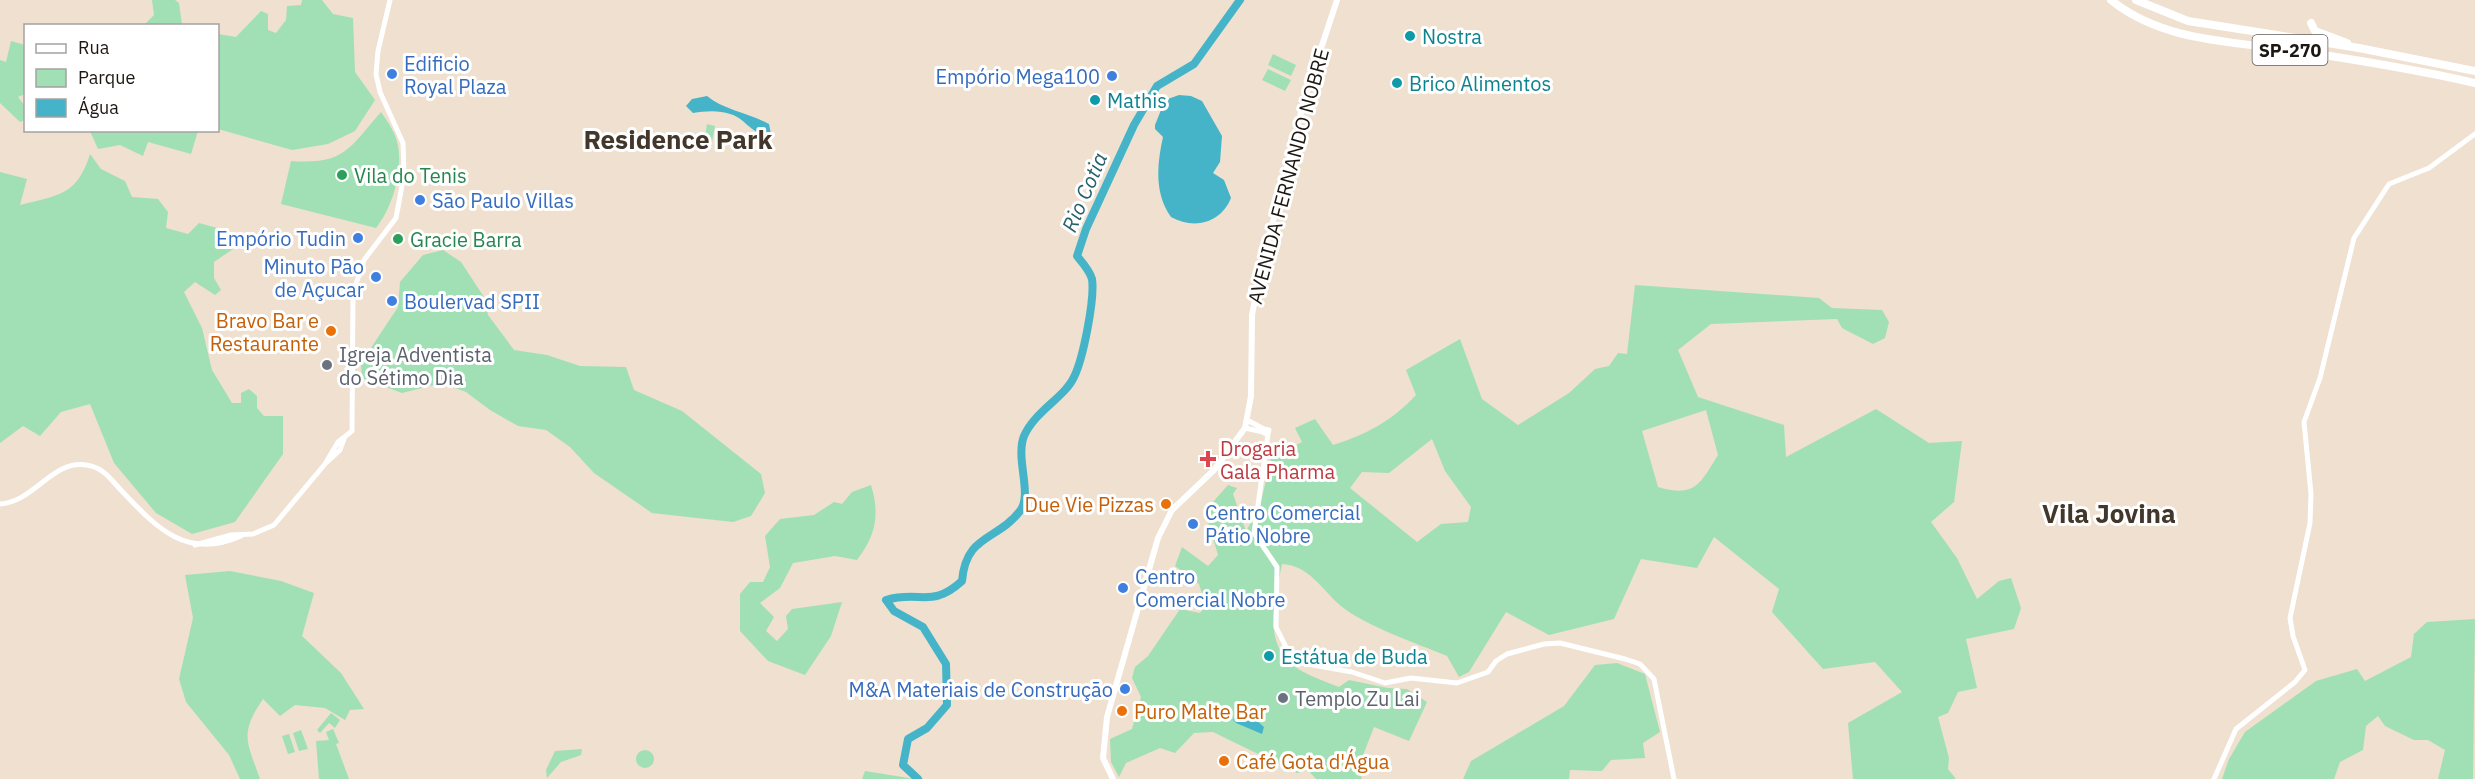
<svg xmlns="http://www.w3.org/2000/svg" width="2475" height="779" viewBox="0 0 2475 779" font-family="'IBM Plex Sans',sans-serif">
<rect width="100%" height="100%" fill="#efe0d0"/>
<!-- green -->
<path fill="#a1e0b4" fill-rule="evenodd" d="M152,0H175L179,3L182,25H144L154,15Z
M302,0H322L333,14L353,18L355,72L375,100L355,131L328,144L292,150L218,129V34L236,37L261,11L268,14V30L276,33L286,20L287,6L301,5Z
M11,41L25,45V94L18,97L25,106V120L20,122L0,103V60L6,62Z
M1273,54L1296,65L1291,76L1268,65Z
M1268,69L1291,80L1285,91L1262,80Z
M381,112C388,122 396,133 398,146C403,172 392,208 376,228L281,204L291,161C345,165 349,148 381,112Z
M707,124L715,126L712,142L704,141Z
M90,131H198L191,154L148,142L143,156L120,145L98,149Z
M90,154L101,169L125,181L132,197L158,199L168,212L166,228L188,234L199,223L228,231L233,249L214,262V278L221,290L215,295L195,282L184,292L202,328L212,370L232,403H241V393L249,389L257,396V408L264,416H283V454L235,522L192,534L156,513L114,463L90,404L61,412L40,436L23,426L0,443V172L27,179L20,205C58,195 77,196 90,154Z
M443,250L461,262L484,297L488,315L514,350L547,355L580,366L626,367L634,390L682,411L761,474L765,493L751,516L733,522L652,513L594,473L570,447L546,430L518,426L490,410L466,392L442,383L402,393L362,378L361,363L398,307L400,282L423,255Z
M1635,285L1819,298L1832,308L1882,310L1889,322L1885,338L1873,344L1842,328L1837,319L1711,324L1678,350L1698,397L1784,425L1786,457L1876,409L1929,443L1962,441L1954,502L1931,522L1957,558L1977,599L1999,581L2011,578L2021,608L2014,629L1966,639L1977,688L1958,692L1948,713L1938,717L1949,758L1948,769L1956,779H1853L1848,723L1902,692L1875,662L1823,669L1772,612L1779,589L1714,537L1697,568L1641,559L1614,619L1549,635L1506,612L1469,672L1459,677L1447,656C1416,643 1367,627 1341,606C1322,590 1309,565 1282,564C1275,601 1260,646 1300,670C1312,677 1326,682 1339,687L1349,680L1388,688L1407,689L1427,702L1409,741L1374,727L1358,768L1362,779H1316L1308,770L1297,773L1213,732L1194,733L1175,753L1160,748L1126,763L1119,777L1111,762L1110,739L1132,729L1141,697L1132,678L1135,667L1148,656L1180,609L1200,613L1206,606L1199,584L1175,566L1182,547L1208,566L1218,555L1205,511L1228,485L1237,488L1233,494L1246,531L1260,507L1273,448L1277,444L1282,453L1302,442L1295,428L1315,419L1333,445C1366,435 1393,420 1416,395L1406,370L1460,339L1482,399L1518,425L1569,393L1595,369L1609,366L1618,353L1627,354ZM1706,410L1718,455C1700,484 1695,498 1658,487L1642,431ZM1432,439L1445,471L1471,507L1468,522L1441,524L1417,542L1350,488L1362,472L1389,473Z
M871,485C880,515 876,535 857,560L835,556L793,563L780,588L760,603L774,617L766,631L777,641L788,629L786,616L792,609L842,602L831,636L805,675L768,661L740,631V594L750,582H763L770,567L765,536L780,519L814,515L834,502L842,504L852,492Z
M230,571L281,581L314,593L302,636L341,673L364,709L350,710L345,720L325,708L295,705L280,716L263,699C239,734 247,742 260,779H240L229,755L186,702L179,679L193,618L185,575Z
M2475,619L2473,779H2438L2445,750L2428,740H2414L2385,726L2378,716L2366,726L2363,750L2340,762L2334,779H2222L2229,759L2245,732L2316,681L2357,669L2365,681L2411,657L2414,634L2427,622Z
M1617,663L1645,674L1660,732L1643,743L1645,758L1611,760L1602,771L1570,770L1569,779H1463L1471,761L1564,706L1595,665Z
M331,713L340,720L335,728L329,723L320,733L317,730Z
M333,729L339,743L336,744L349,779H319L316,741L329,740L326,732Z
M301,730L308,749L299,751L293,733Z
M289,734L295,752L288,754L282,736Z
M582,749L581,755L561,762L547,778L546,770L555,751Z
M636 759a9 9 0 1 1 18 0a9 9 0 1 1-18 0Z
M865,771L915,779H862Z"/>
<!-- water -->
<path fill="#45b4c8" d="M1179,95L1191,96L1202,101L1222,136L1220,162L1213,173L1224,180L1231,198C1221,223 1194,230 1171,217C1154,193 1157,164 1163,137L1155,129V125L1165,100Z
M707,96C724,110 749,113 769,124L771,134C752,137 746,118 730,114C719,110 705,111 693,113L686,106L692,99Z
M1240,710L1246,711L1264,727L1262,734L1236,723L1233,720Z"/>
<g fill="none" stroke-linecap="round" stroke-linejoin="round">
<!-- river -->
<path stroke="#45b4c8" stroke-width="8" d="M918,779L903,765L908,739L927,728L947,705L946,664L923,627L894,611L886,600C921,590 931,609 962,581C966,534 997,541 1020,511C1033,494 1015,459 1024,436C1035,411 1065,397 1074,377C1083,359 1095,299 1092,279C1090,271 1082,262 1077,256L1086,229L1134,125L1157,86L1194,64L1240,0"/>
<!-- tertiary -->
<path stroke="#fff" stroke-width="5" d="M1247,420L1264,429
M1245,428L1263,432
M1264,429L1269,430L1268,434L1264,433Z
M1268,434L1254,533L1277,567L1276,627L1286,647L1294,656L1313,665L1352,672L1385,683L1411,678L1457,683L1488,672L1496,661L1507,654L1544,644L1560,643L1625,659L1640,664L1654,679L1674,779
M326,463L340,450L344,439
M0,504C34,502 52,460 86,465C102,467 109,477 119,488C155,526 185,561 241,536
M195,545L231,535L253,534L274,525L325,464L338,442L352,431L353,293L364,260L396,218L404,175L403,143L380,92L376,74L378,51L390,0
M2214,779L2236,729L2295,682L2305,670L2293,636L2290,618L2310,523L2311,494L2304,422L2320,378L2354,238L2389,184L2429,168L2475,134"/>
<!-- secondary -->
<path stroke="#fff" stroke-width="6" d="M1113,779L1103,758L1107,717L1158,538L1172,510L1214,470L1245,428L1251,396L1252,315L1260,272L1305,97L1337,0"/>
<!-- motorway -->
<path stroke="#fff" stroke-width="8" d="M2111,0C2161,41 2229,41 2290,50C2352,59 2414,69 2475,83
M2136,0L2188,21L2359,48L2475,71
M2311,23L2315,31L2347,43"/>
</g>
<!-- markers -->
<g fill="#0f9aa8" stroke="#fff" stroke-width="2">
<circle cx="1410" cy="36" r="6"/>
<circle cx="1397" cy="83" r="6"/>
<circle cx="1095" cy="100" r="6"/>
<circle cx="1269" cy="656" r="6"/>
</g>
<g fill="#3f7fe0" stroke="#fff" stroke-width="2">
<circle cx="392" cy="74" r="6"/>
<circle cx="1112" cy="76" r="6"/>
<circle cx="420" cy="200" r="6"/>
<circle cx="358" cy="238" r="6"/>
<circle cx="376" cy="277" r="6"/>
<circle cx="392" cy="301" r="6"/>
<circle cx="1193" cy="524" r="6"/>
<circle cx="1123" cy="588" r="6"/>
<circle cx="1125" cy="689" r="6"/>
</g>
<g fill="#2e9e5b" stroke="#fff" stroke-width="2">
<circle cx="342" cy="175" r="6"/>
<circle cx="398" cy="239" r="6"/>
</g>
<g fill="#e8710a" stroke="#fff" stroke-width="2">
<circle cx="331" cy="331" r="6"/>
<circle cx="1166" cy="504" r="6"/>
<circle cx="1122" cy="711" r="6"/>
<circle cx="1224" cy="761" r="6"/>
</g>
<g fill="#6b7280" stroke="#fff" stroke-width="2">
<circle cx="327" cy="365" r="6"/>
<circle cx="1283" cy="698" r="6"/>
</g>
<path fill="#e0444e" stroke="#fff" stroke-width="2" d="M1205 450h6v6h6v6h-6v6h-6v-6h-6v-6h6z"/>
<g text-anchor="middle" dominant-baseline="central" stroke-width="6" stroke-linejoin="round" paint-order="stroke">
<!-- shield labels -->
<rect fill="#fff" stroke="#605d59" stroke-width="1.5" x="2252.5" y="35" width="75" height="30" rx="4.5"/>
<g font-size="18" font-weight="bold" fill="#1c1712">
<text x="2290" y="50">SP-270</text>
</g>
<!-- culture labels -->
<g font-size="20" fill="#0d838f" stroke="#fff" text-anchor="start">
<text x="1422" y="36">Nostra</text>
<text x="1409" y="83">Brico Alimentos</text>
<text x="1107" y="100">Mathis</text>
<text x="1281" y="656">Estátua de Buda</text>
</g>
<!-- shop labels -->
<g font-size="20" fill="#366cbe" stroke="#fff" text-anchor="start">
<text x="404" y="63">Edificio<tspan x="404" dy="23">Royal Plaza</tspan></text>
<text x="1100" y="76" text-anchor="end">Empório Mega100</text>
<text x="432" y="200">São Paulo Villas</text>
<text x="346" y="238" text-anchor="end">Empório Tudin</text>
<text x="364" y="266" text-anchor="end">Minuto Pão<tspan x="364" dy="23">de Açucar</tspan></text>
<text x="404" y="301">Boulervad SPII</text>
<text x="1205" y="512">Centro Comercial<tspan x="1205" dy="23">Pátio Nobre</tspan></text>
<text x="1135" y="576">Centro<tspan x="1135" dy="23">Comercial Nobre</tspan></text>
<text x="1113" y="689" text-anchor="end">M&amp;A Materiais de Construção</text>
</g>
<!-- leisure labels -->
<g font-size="20" fill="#27864d" stroke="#fff" text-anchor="start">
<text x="354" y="175">Vila do Tenis</text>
<text x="410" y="239">Gracie Barra</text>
</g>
<!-- street labels -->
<g font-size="20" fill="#1c1712" stroke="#fff">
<text transform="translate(1288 176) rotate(-75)">AVENIDA FERNANDO NOBRE</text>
</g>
<!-- food labels -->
<g font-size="20" fill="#c56008" stroke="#fff" text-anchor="end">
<text x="319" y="320">Bravo Bar e<tspan x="319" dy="23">Restaurante</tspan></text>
<text x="1154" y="504">Due Vie Pizzas</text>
<text x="1134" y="711" text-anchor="start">Puro Malte Bar</text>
<text x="1236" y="761" text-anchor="start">Café Gota d'Água</text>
</g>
<!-- worship labels -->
<g font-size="20" fill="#5b616d" stroke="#fff" text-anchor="start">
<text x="339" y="354">Igreja Adventista<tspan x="339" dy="23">do Sétimo Dia</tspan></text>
<text x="1295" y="698">Templo Zu Lai</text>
</g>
<!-- health labels -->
<g font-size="20" fill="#be3a42" stroke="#fff" text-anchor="start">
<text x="1220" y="448">Drogaria<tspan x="1220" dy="23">Gala Pharma</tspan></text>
</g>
<!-- water labels -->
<g font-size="21" font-style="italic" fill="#25616c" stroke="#fff">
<text transform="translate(1084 192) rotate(-67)">Rio Cotia</text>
</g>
<!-- district labels -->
<g font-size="26" font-weight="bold" fill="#43372b" stroke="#fff">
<text x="678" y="139">Residence Park</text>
<text x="2109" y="513">Vila Jovina</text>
</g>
</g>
<!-- legend -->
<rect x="24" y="24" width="195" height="108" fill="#ffffff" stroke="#a4a2a0" stroke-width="1.5"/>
<rect x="36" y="44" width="30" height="9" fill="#ffffff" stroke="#a4a2a0" stroke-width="1.5"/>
<text x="78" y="54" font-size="18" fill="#1c1712">Rua</text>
<rect x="36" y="69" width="30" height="18" fill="#a1e0b4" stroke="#a4a2a0" stroke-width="1.5"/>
<text x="78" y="84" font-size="18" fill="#1c1712">Parque</text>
<rect x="36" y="99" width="30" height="18" fill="#45b4c8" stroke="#a4a2a0" stroke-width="1.5"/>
<text x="78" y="114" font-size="18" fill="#1c1712">Água</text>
</svg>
